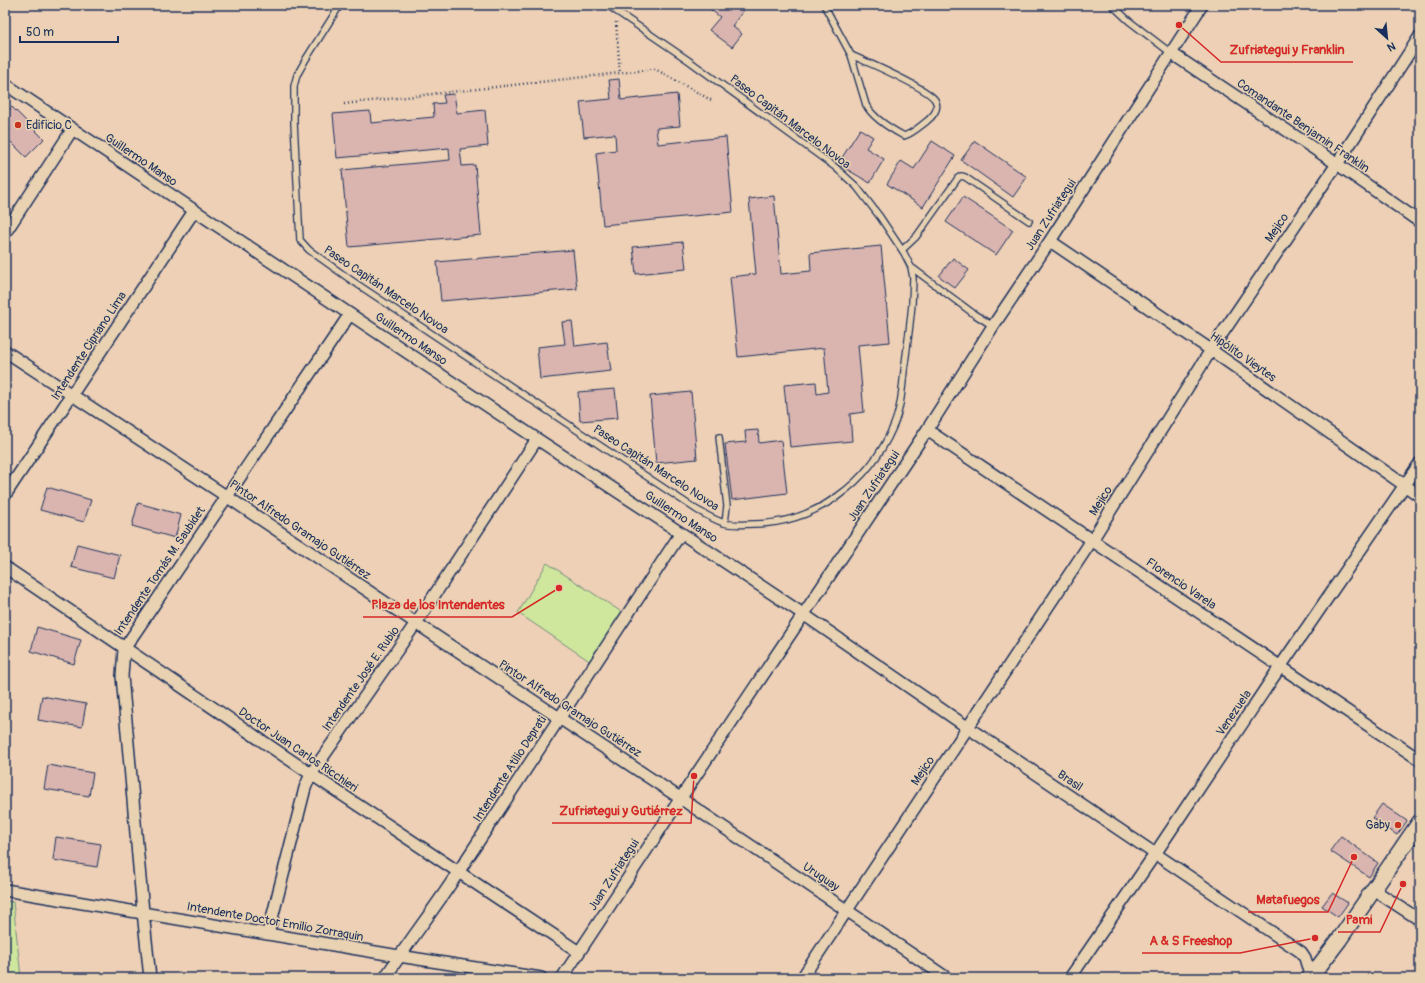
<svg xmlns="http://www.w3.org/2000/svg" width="1425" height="983" viewBox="0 0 1425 983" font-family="Pangolin,sans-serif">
<rect width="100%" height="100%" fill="#edd0b5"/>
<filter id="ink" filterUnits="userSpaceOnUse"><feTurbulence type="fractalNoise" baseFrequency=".025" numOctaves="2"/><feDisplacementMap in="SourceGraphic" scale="8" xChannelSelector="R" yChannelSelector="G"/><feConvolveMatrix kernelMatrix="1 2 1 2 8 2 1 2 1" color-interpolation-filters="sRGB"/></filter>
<g filter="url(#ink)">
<!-- green -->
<path fill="#cfe79d" stroke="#758b7e" d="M547,563L623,613L591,662L518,613Z
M5,901L13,902L21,978H5Z"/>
<!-- building -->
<path fill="#dab5b0" stroke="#1b2f5e" d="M668,5H677L674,10Z
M713,5H736L743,11L732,26L742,34L732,47L709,30L720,17L710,9Z
M619,79L621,100L677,94L680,126L656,128L658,144L726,137L733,212L603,225L596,153L616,150L615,134L584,137L580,102L611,99L609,80Z
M454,94L457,113L485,110L488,146L460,149L462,166L475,165L481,235L349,247L342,170L450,160L449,148L337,158L333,114L370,111L371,123L434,117L433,104L445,103L443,95Z
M12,107L44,139L26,157L5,136V114Z
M860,129L873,137L866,148L884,159L870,183L838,164Z
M932,141L955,156L923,207L887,184L901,161L914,169Z
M975,141L1027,177L1013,197L961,160Z
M774,196L781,274L811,271L810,253L881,246L890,342L858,345L864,412L850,414L852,441L790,447L784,385L816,382L817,394L828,392L824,348L738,357L730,277L756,274L749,199Z
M963,197L1013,230L996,255L946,222Z
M683,242L686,269L636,274L633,247Z
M573,250L577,289L441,301L437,262Z
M953,258L969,270L955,288L939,276Z
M572,321L575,346L607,342L611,371L540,379L537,347L565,344L562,322Z
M615,389L618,418L580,421L578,392Z
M691,392L697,459L656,463L650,396Z
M758,430L759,443L781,440L787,493L732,500L725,444L746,442L745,431Z
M47,487L91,500L84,522L40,510Z
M138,503L181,515L175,538L132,526Z
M77,544L120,555L114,578L71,567Z
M37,627L81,640L74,664L31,651Z
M42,696L86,704L82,727L38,720Z
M48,765L93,773L89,796L44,789Z
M1382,804L1407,821L1397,835L1372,818Z
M1341,836L1378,863L1369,877L1330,851Z
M56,837L101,844L97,867L53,860Z
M1332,893L1348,903L1338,917L1322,906Z
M1250,974L1256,978H1248Z
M1280,974L1286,978H1277Z"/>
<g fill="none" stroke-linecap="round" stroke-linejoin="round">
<!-- lane casing -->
<g stroke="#1b2f5e" stroke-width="8">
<path id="lane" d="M340,5L306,59L297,75L294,86V122L300,240L309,250L351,280L697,510C706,515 715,520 724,523C734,526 745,524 754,524C816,523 869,483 893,427C901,409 902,390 904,371C907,348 910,326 912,304L913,278L911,267L904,253L880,217L857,187L835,167L688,60L607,5
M824,5L851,55L866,105C873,118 891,129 904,136C913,133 919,127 927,121C933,116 940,109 935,100C928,88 867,62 851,55
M1112,5L1129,21L1171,53
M902,250L916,237L958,178L961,176L965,177L1029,221
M911,267L974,314L993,326
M719,437L727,506L725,523"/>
</g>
<!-- street casing -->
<g stroke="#1b2f5e" stroke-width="14">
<path id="street" d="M1171,53L1337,164L1420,222
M5,84L537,439L681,533L803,614L967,727L1301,952L1305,958L1311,978
M5,233L72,130
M1050,241L1211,350L1420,496
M5,351L226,496L416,623L680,798L947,978
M927,430L1420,760
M5,495L194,211
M5,567L311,774L579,952
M5,890L399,956L541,978
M1374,890L1420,920
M268,934L305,788L311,774L416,623L537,439
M150,978L143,912L122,676L124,649L350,314
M385,978C409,941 436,907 459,871C533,758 607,645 681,533
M562,978L698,772L927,430L993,326L1050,241L1202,5
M802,978L1092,540L1211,350L1337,164L1420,36
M1070,978L1155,854L1280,667L1420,463"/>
</g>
<!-- secondary casing -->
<g stroke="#1b2f5e" stroke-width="18">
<path id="secondary" d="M1310,978L1339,940L1420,822"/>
</g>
<!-- path -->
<path stroke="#1b2f5e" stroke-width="2.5" stroke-dasharray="1 3" stroke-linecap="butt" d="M616,22L620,73
M344,104L655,69L711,100"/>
<!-- lane -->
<use href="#lane" stroke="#e8d2b1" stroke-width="5.5"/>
<!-- street -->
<use href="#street" stroke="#e8d2b1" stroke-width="11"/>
<!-- secondary -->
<use href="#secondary" stroke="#e8d2b1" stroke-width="15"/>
</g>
</g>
<!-- markers -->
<g fill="#c8321e" stroke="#e8d2b1" stroke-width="1.5">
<circle cx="18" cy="125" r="4"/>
<circle cx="1398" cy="825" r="4"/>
</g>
<g text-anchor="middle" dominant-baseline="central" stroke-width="3" stroke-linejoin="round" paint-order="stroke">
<!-- street labels -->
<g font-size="12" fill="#1b2f5e" stroke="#e8d2b1">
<text transform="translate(790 122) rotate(37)">Paseo Capitán Marcelo Novoa</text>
<text transform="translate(1303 126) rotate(34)">Comandante Benjamin Franklin</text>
<text transform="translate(141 160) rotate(34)">Guillermo Manso</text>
<text transform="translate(1051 215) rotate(-57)">Juan Zufriategui</text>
<text transform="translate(1277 228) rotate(-56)">Mejico</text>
<text transform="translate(386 290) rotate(34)">Paseo Capitán Marcelo Novoa</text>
<text transform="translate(411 339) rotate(34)">Guillermo Manso</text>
<text transform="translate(89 346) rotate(-57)">Intendente Cipriano Lima</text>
<text transform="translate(1243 357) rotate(35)">Hipólito Vieytes</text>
<text transform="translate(656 468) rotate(33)">Paseo Capitán Marcelo Novoa</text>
<text transform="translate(874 486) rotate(-56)">Juan Zufriategui</text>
<text transform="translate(1101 501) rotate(-58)">Mejico</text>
<text transform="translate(681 517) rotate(33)">Guillermo Manso</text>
<text transform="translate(300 530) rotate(34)">Pintor Alfredo Gramajo Gutiérrez</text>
<text transform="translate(160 571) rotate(-56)">Intendente Tomás M. Saubidet</text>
<text transform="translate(1181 584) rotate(34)">Florencio Varela</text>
<text transform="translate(361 679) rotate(-55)">Intendente José E. Rubio</text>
<text transform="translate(570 709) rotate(33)">Pintor Alfredo Gramajo Gutiérrez</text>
<text transform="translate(1234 713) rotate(-56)">Venezuela</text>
<text transform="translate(298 750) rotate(34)">Doctor Juan Carlos Ricchieri</text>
<text transform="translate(510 769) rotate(-57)">Intendente Atilio Deprati</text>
<text transform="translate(923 771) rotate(-57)">Mejico</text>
<text transform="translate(1070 781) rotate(34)">Brasil</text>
<text transform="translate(614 875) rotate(-57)">Juan Zufriategui</text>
<text transform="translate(821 877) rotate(34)">Uruguay</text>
<text transform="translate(275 922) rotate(10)">Intendente Doctor Emilio Zorraquin</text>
</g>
<!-- poi labels -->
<g font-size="12" fill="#1b2f5e" stroke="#e8d2b1" text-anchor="start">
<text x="26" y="125">Edificio C</text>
<text x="1390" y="825" text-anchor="end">Gaby</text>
</g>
</g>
<!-- callouts -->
<path fill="none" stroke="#d62828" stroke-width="1.5" d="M1179 25L1221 62H1353M559 588L512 617H363M694 776L691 823H552M1354 857L1328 912H1248M1403 884L1380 932H1338M1315 938L1240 953H1142"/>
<g fill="#d62828" stroke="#e8d2b1" stroke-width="1.5">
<circle cx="1179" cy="25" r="4"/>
<circle cx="559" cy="588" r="4"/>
<circle cx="694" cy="776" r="4"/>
<circle cx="1354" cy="857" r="4"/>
<circle cx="1403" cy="884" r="4"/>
<circle cx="1315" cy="938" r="4"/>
</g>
<g font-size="13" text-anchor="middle" font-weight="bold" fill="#d62828" stroke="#e8d2b1" stroke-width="3" stroke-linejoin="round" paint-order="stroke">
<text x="1287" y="54">Zufriategui y Franklin</text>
<text x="438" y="609">Plaza de los Intendentes</text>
<text x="621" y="815">Zufriategui y Gutiérrez</text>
<text x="1288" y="904">Matafuegos</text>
<text x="1359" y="924">Pami</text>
<text x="1191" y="945">A &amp; S Freeshop</text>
</g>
<!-- margin -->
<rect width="1425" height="983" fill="none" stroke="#e8d2b1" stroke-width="20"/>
<rect x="10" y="10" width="1405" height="963" fill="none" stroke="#1b2f5e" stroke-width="1.5" filter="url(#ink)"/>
<!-- north arrow -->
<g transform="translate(1387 38) rotate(153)" stroke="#e8d2b1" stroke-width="3" paint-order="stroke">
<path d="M0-3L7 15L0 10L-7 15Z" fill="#1b2f5e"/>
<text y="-6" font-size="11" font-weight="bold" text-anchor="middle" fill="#1b2f5e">N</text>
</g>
<!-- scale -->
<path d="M20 36v6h98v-6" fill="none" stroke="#1b2f5e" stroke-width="2"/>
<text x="26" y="36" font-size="12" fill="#1b2f5e" stroke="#e8d2b1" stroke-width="3" paint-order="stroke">50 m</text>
</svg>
